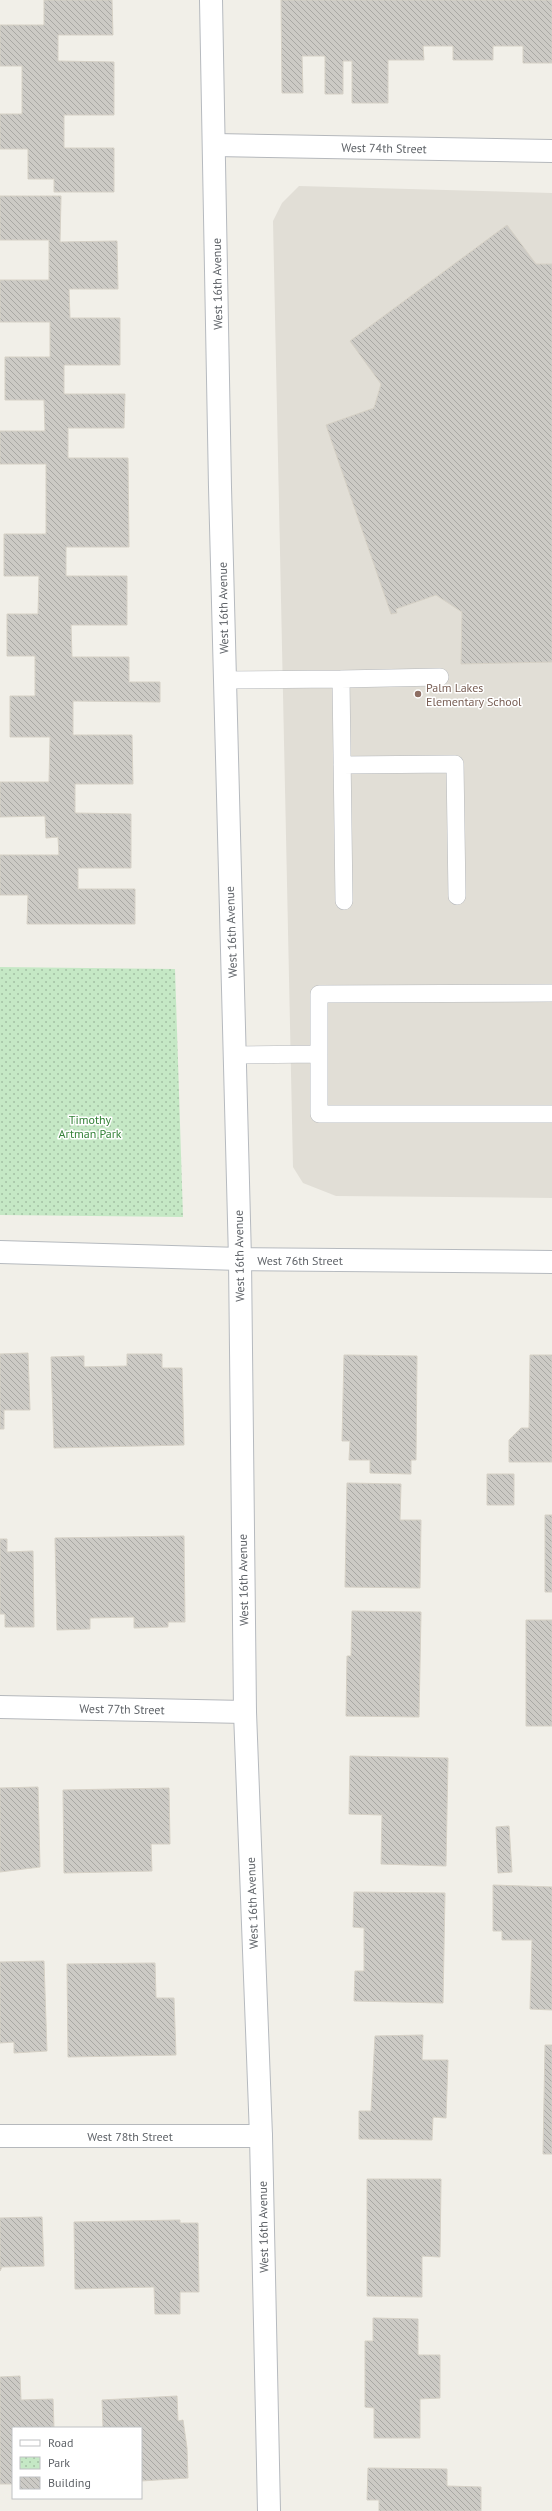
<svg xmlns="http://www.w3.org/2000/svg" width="552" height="2511" viewBox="0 0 552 2511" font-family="'PT Sans',sans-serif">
<defs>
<pattern id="park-dots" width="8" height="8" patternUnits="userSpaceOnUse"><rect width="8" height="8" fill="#c5e8c5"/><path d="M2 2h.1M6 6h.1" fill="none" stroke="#a3c0a4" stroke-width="1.8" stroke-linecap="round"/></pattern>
<pattern id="building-back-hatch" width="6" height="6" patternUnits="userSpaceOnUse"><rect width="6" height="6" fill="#cccac5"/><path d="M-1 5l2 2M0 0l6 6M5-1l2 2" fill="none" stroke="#a9a8a4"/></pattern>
</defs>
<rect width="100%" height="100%" fill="#f1efe8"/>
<!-- education -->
<path fill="#e1ded6" d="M299,186L552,193V1198L336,1196L303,1183L293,1167L273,221L282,203Z"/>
<!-- park -->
<path fill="url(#park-dots)" d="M0,967L175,969L183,1217L0,1215Z"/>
<!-- building -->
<path fill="url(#building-back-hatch)" stroke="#d6d1c6" d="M44,0H112L113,35H58V61L114,62V115H64V148H114V192H54V179H28V149H0V114H22V66H0V25H44Z
M281,0H552V63H523V46H493V60H453V46H423L424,60H388V103H352V61H343V94H325V56H302L303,93H282Z
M0,196H61L60,242L117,241L118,289H69L70,318H120V365H64V394H125L124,428H68V458H128L129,547H66V576H127V625H71L72,657H129V682H160V702L73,701V735H132L133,784H75V813L131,814V868H78V889H135V924H27L28,895H0V855H59L58,837L46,838L45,816L0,817V782H49L50,737H10V696H35V656H7V614H38L39,576H4V534H46V464H0V431H45L44,400H5V357H50V322H0V280H49V240H0Z
M507,225L536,264H552V662L461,664L462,612L436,595L396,609L397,613L391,614L326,425L374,408L381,384L350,341Z
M28,1353L30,1410H4V1429H0V1354Z
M127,1354H162V1368H182L184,1445L54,1448L51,1357L84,1356V1367L127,1366Z
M344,1355L417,1356L416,1460H411V1474L370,1473V1460H349L350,1441H342Z
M530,1355H552V1462H509V1440L521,1428H529Z
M487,1474H514V1505H487Z
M347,1483L401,1484L400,1520H421L420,1588L345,1587Z
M545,1515H552V1592H545Z
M184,1536L185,1622H168V1627L134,1628V1617L90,1618V1629L57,1630L55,1538Z
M0,1539H7V1552L33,1551L34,1627H5V1614H0Z
M352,1611L421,1612L419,1717L346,1716L347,1656H351Z
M526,1620H552V1726H526Z
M350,1756L448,1758L446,1866L381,1864L382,1815L349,1814Z
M38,1787L40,1867L0,1872V1788Z
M169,1788L170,1844H151L152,1871L64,1873L63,1790Z
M509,1826L512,1872L498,1873L496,1827Z
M493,1885L552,1887V2010L530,2009L532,1940H502V1931H493Z
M354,1892L445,1893L443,2003L354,2001L355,1971H364V1928L353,1927Z
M44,1961L47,2051L14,2053V2042L0,2043V1962Z
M155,1963L156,1998H174L176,2055L68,2057L67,1964Z
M423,2035L422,2060H448L446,2118L433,2117L432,2140L359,2139V2111H371L375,2036Z
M545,2045H552V2154H543Z
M367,2179H441L440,2257L422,2256V2297L367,2296Z
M42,2217L44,2266L2,2267L0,2271V2218Z
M180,2220V2223H198L199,2292H180V2314H155L154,2287L75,2289L74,2222Z
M373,2318L418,2319V2355H440V2398L420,2399V2438H374V2408L365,2407V2341H373Z
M20,2376L21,2400L53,2399L54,2428H13V2484H0V2377Z
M177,2396L178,2421L183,2420L187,2448L188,2478L141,2481V2428H100H103L102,2400Z
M368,2468L447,2469V2486L481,2487V2511H379V2500H367Z"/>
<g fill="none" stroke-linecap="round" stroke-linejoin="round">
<!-- lane casing -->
<g stroke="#b5b8bc" stroke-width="18">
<path id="lane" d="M341,679L440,677
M224,680L341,679L344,901
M342,765L455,764L457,896
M552,993L319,994V1114H552
M234,1055L319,1054"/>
</g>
<!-- street casing -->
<g stroke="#b5b8bc" stroke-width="24">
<path id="street" d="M215,145L552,151
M0,1707L245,1712
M0,2136H261"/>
</g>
<!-- secondary casing -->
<g stroke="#b6babf" stroke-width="24">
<path id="secondary" d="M211,0L220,487L240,1259L245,1712L261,2136L269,2511
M0,1252L240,1259L552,1262"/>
</g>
<!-- lane -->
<use href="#lane" stroke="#fff" stroke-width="17"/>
<!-- street -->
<use href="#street" stroke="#fff" stroke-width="22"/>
<!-- secondary -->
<use href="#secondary" stroke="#fff" stroke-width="22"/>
</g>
<!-- markers -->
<circle fill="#8d6e63" stroke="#fff" stroke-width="1.5" cx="418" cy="694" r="4"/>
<g text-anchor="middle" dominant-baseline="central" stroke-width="3" stroke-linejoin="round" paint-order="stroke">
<!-- street labels -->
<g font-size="12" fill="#5f6368" stroke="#fff">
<text transform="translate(384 148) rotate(1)">West 74th Street</text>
<text transform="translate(217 284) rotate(-91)">West 16th Avenue</text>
<text transform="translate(223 608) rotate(-91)">West 16th Avenue</text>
<text transform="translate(231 932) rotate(-92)">West 16th Avenue</text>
<text transform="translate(239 1256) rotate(-91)">West 16th Avenue</text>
<text x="300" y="1260">West 76th Street</text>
<text transform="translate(243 1580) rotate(-91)">West 16th Avenue</text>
<text transform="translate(122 1709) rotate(1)">West 77th Street</text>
<text transform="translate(252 1903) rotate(-92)">West 16th Avenue</text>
<text x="130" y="2136">West 78th Street</text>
<text transform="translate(263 2227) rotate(-91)">West 16th Avenue</text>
</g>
<!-- education labels -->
<g font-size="12" fill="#785e54" stroke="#fff" text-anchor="start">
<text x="426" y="687">Palm Lakes<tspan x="426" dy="14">Elementary School</tspan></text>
</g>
<!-- park labels -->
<g font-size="12" fill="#348238" stroke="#fff">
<text x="90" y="1119">Timothy<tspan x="90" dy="14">Artman Park</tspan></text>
</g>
</g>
<!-- legend -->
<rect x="12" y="2427" width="130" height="72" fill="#ffffff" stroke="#bfc1c3"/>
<rect x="20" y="2440" width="20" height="6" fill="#ffffff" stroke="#bfc1c3"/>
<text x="48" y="2447" font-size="12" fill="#5f6368">Road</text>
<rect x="20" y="2457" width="20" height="12" fill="url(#park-dots)" stroke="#bfc1c3"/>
<text x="48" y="2467" font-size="12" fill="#5f6368">Park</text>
<rect x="20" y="2477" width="20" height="12" fill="url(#building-back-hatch)" stroke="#bfc1c3"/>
<text x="48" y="2487" font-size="12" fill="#5f6368">Building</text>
</svg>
